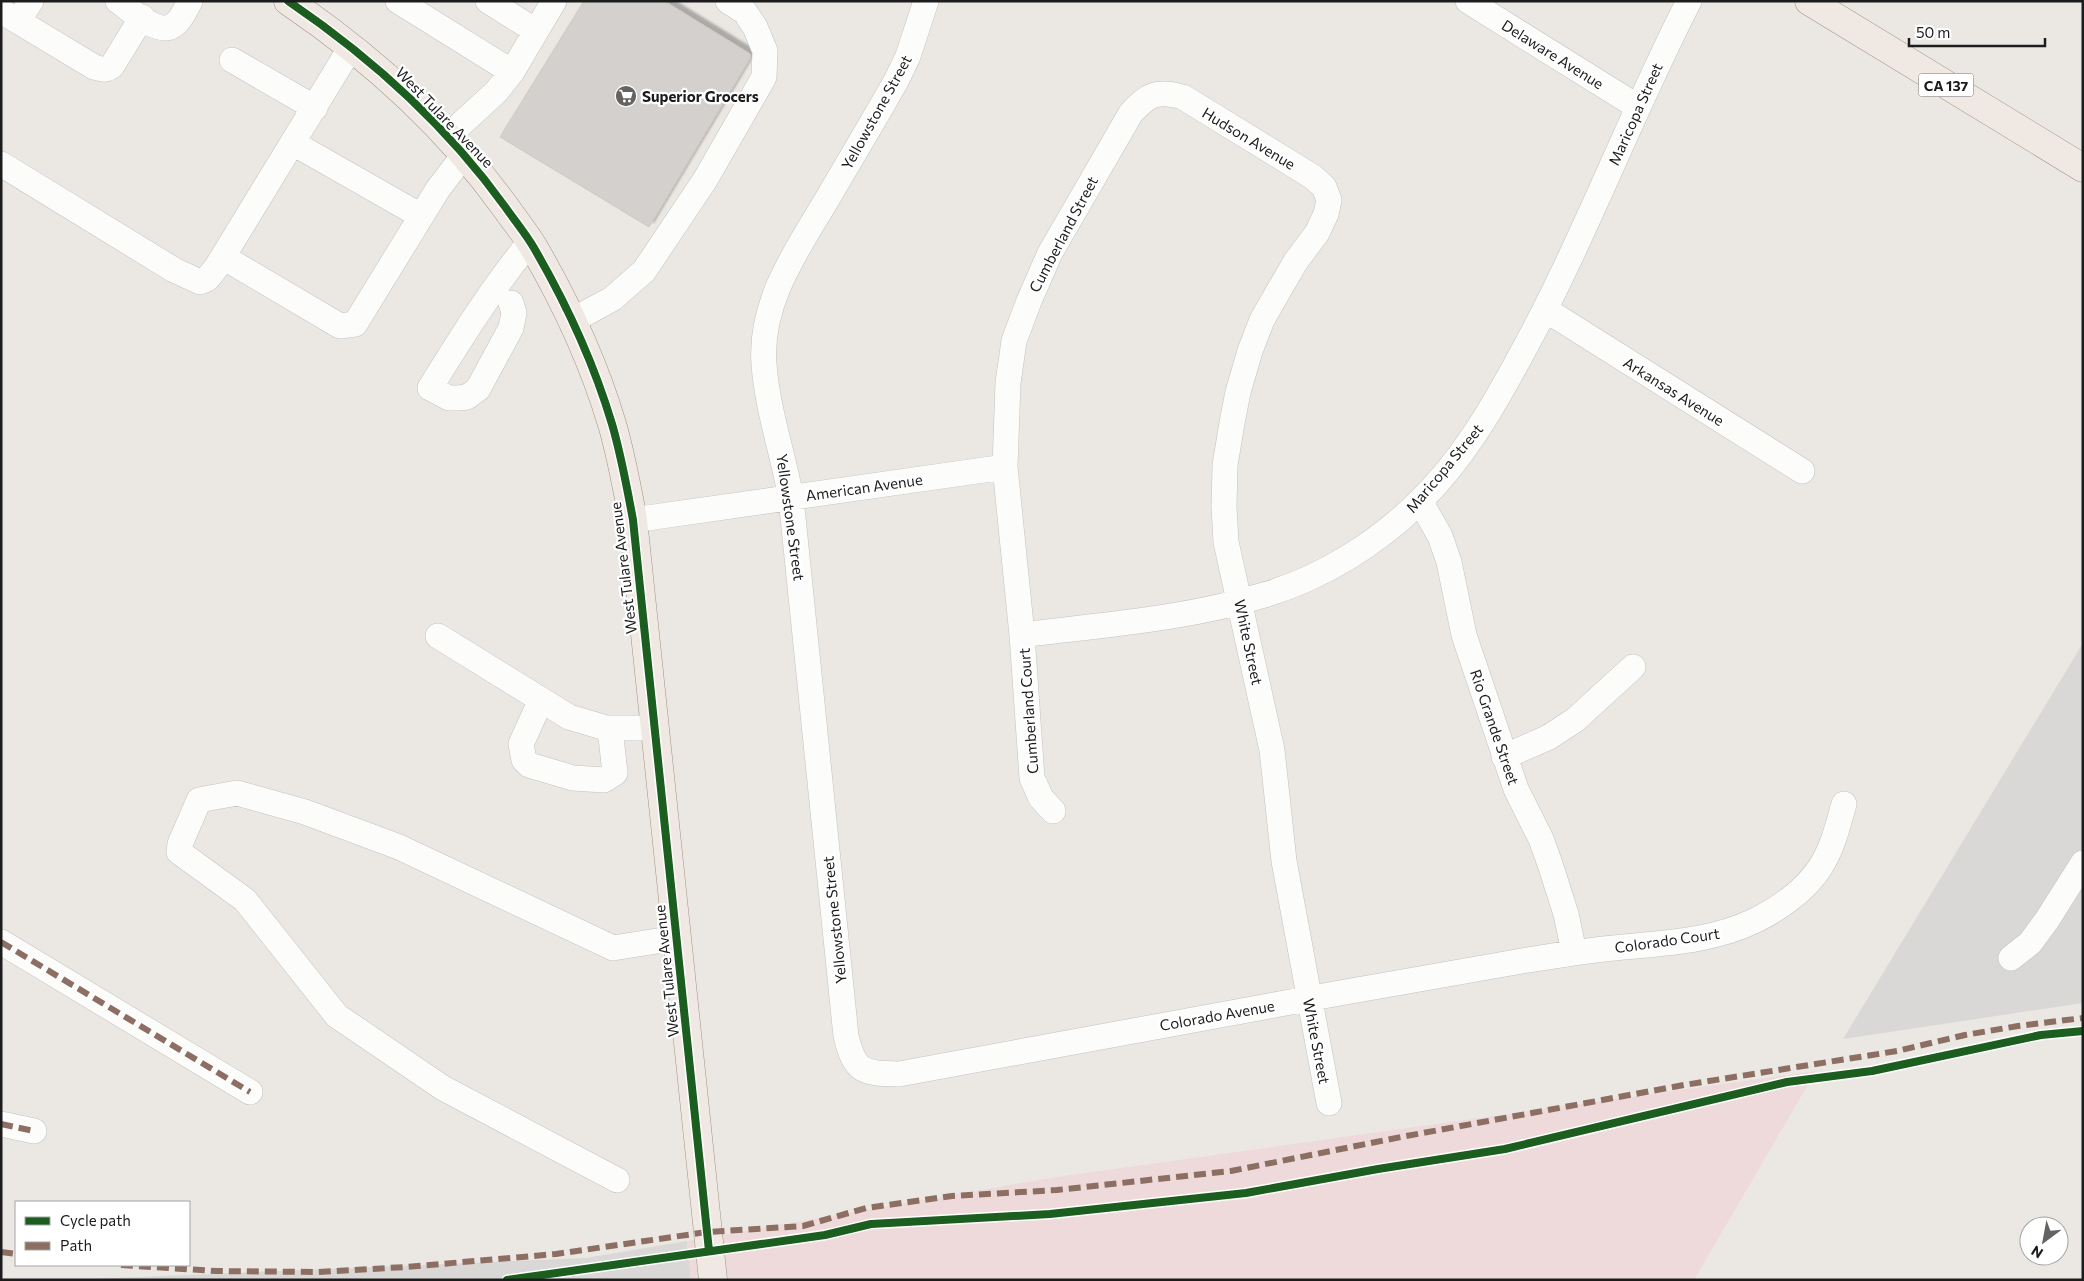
<svg xmlns="http://www.w3.org/2000/svg" width="2084" height="1281" viewBox="0 0 2084 1281" font-family="Commissioner,sans-serif">
<defs>
<filter id="shadow"><feDropShadow dx="4.5" dy="-4.5" stdDeviation="1" flood-color="#0004"/></filter>
</defs>
<rect width="100%" height="100%" fill="#ebe8e4"/>
<!-- residential -->
<path fill="#dad8d6" d="M2083,643V1003L1843,1039Z
M687,1241L691,1280H67L585,1258Z"/>
<!-- commercial -->
<path fill="#eedada" d="M1816,1071L1694,1280H691L687,1241L1050,1178Z"/>
<!-- building -->
<path fill="#d3d0cd" stroke="#cec9c5" filter="url(#shadow)" d="M584,1H664L750,54V58L649,227L500,137Z"/>
<g fill="none" stroke-linecap="round" stroke-linejoin="round">
<!-- minor casing -->
<g stroke="#c3c2c0" stroke-width="26">
<path id="minor" d="M118,1C131,10 160,38 175,24C182,19 186,8 190,1
M398,1L512,72
M488,1L536,31
M926,1L908,56L896,81C874,120 851,158 829,196C799,247 759,301 764,364C767,408 783,454 791,498L846,1036C855,1073 863,1073 899,1074C1106,1035 1314,997 1522,961C1553,956 1583,951 1614,948C1662,943 1710,942 1754,921C1779,909 1806,890 1821,866C1833,847 1838,825 1844,804
M1468,1L1638,107
M1,11L94,67C101,69 105,71 112,66L142,17
M18,21L31,1
M232,60L315,108
M448,136L496,92L512,72L554,1
M293,143L421,216
M1,164L174,270L200,282L207,279L216,268L351,47
M223,257L340,326L355,324L438,189L464,155
M511,303L514,313L511,328L478,389L467,397L458,398H449L430,388C461,338 492,288 530,242
M1546,310L1802,471
M571,321L612,299L644,271L705,180L764,77L765,51L755,27L745,12L728,1
M1420,501L1440,536L1449,562L1464,635L1516,789L1541,839L1550,864L1566,914L1574,952
M633,520L1005,467
M1022,635C1102,625 1187,619 1264,595C1322,578 1376,544 1418,503C1462,461 1493,407 1521,355C1584,240 1629,118 1689,1
M438,636L569,717L606,728H655
M541,700L521,744L524,760L529,765L573,778L604,780L615,773L610,728
M1504,757L1549,737L1575,720L1633,667
M1053,811L1041,798L1032,778L1022,635L1005,467L1008,383L1014,341L1029,301L1050,253L1131,113C1149,94 1156,90 1183,97L1313,177L1324,187L1329,200L1326,214L1317,233L1296,261L1278,292L1262,320L1250,351L1238,392L1232,423L1225,465L1224,507L1226,542L1272,750L1284,861L1329,1103
M1,942L250,1092
M2011,958L2030,943L2047,920L2083,863
M1,1124L34,1131
M617,1180L443,1088L337,1016L245,900L179,852L180,844L199,800L237,793L305,812L399,847L613,948L676,938"/>
</g>
<!-- major casing -->
<g stroke="#a19381" stroke-width="29">
<path id="major" d="M288,1C372,58 447,126 506,208C515,221 526,234 534,248C566,303 594,364 612,424C621,455 627,487 633,520L713,1280
M1809,1L2083,168"/>
</g>
<!-- minor -->
<use href="#minor" stroke="#fcfcfb" stroke-width="25"/>
<!-- major -->
<use href="#major" stroke="#f0e9e3" stroke-width="28"/>
<!-- quiet -->
<path stroke="#8d6e63" stroke-width="6" stroke-dasharray="12 6" stroke-linecap="butt" d="M1,942L250,1092
M1,1124L34,1131
M1,1252L16,1254
M121,1265L216,1271L318,1272L406,1267L556,1254L707,1232L803,1226L866,1208L952,1196L1057,1190L1231,1171L1401,1137L1684,1085L1897,1051L1965,1035L2018,1026L2083,1018"/>
<!-- cycleway casing -->
<g stroke="#fff" stroke-width="11">
<path id="cycleway" d="M288,1C372,58 447,126 506,208C515,221 526,234 534,248C566,303 594,364 612,424C621,455 627,487 633,520L709,1251
M507,1280L825,1235L871,1224L1050,1214L1246,1193L1378,1169L1505,1149L1787,1082L1872,1071L2041,1035L2083,1031"/>
</g>
<!-- cycleway -->
<use href="#cycleway" stroke="#1b5e20" stroke-width="8"/>
</g>
<!-- icons -->
<defs>
<g id="supermarket-disc" transform="scale(1.125)"><circle r="9.5" fill="#646362" stroke="#fff"/><path d="M-6-5.5h2.5l.6 2H6L4.5 2H-2.5L-4.4-4H-6ZM-1.5 3.2a1.3 1.3 0 1 0 .1 0ZM3 3.2a1.3 1.3 0 1 0 .1 0Z" fill="#fff"/></g>
</defs>
<g fill-rule="evenodd">
<use href="#supermarket-disc" x="626" y="96"/>
</g>
<g text-anchor="middle" dominant-baseline="central" stroke-width="4.5" stroke-linejoin="round" paint-order="stroke">
<!-- shield labels -->
<rect fill="#fff" stroke="#606060" stroke-width="1" x="1918.5" y="73.5" width="55" height="23" rx="4"/>
<g font-size="14" font-weight="bold" fill="#1c1c1c">
<text x="1946" y="85">CA 137</text>
</g>
<!-- street labels -->
<g font-size="15" fill="#1c1c1c" stroke="#fff">
<text transform="translate(1553 54) rotate(32)">Delaware Avenue</text>
<text transform="translate(876 112) rotate(-61)">Yellowstone Street</text>
<text transform="translate(1635 114) rotate(-66)">Maricopa Street</text>
<text transform="translate(445 117) rotate(46)">West Tulare Avenue</text>
<text transform="translate(1249 138) rotate(31)">Hudson Avenue</text>
<text transform="translate(1063 234) rotate(-62)">Cumberland Street</text>
<text transform="translate(1674 391) rotate(32)">Arkansas Avenue</text>
<text transform="translate(1444 468) rotate(-50)">Maricopa Street</text>
<text transform="translate(864 487) rotate(-8)">American Avenue</text>
<text transform="translate(791 517) rotate(82)">Yellowstone Street</text>
<text transform="translate(623 568) rotate(-97)">West Tulare Avenue</text>
<text transform="translate(1249 642) rotate(78)">White Street</text>
<text transform="translate(1028 711) rotate(-94)">Cumberland Court</text>
<text transform="translate(1495 727) rotate(71)">Rio Grande Street</text>
<text transform="translate(834 920) rotate(-96)">Yellowstone Street</text>
<text transform="translate(1667 940) rotate(-8)">Colorado Court</text>
<text transform="translate(666 971) rotate(-96)">West Tulare Avenue</text>
<text transform="translate(1217 1015) rotate(-10)">Colorado Avenue</text>
<text transform="translate(1317 1041) rotate(79)">White Street</text>
</g>
<!-- poi labels -->
<g font-size="15" font-weight="bold" fill="#1c1c1c" stroke="#fff" text-anchor="start">
<text x="642" y="96">Superior Grocers</text>
</g>
</g>
<!-- border -->
<rect width="2084" height="1281" fill="none" stroke="#1c1c1c" stroke-width="5"/>
<!-- legend -->
<rect x="15" y="1201" width="175" height="65" fill="#ffffff" stroke="#a4a4a4"/>
<rect x="25" y="1217" width="25" height="8" fill="#1b5e20" stroke="#a4a4a4"/>
<text x="60" y="1226" font-size="15" fill="#1c1c1c">Cycle path</text>
<rect x="25" y="1242" width="25" height="8" fill="#8d6e63" stroke="#a4a4a4"/>
<text x="60" y="1251" font-size="15" fill="#1c1c1c">Path</text>
<!-- north arrow -->
<g transform="translate(2044 1241) rotate(212)"><circle r="24" fill="#ffffff" stroke="#a4a4a4"/>
<path d="M0-4L9 19L0 12L-9 19Z" fill="#646362"/>
<text y="-8" font-size="14" font-weight="bold" text-anchor="middle" fill="#1c1c1c">N</text>
</g>
<!-- scale -->
<path d="M1909 38v8h136v-8" fill="none" stroke="#1c1c1c" stroke-width="2.5"/>
<text x="1916" y="38" font-size="15" fill="#1c1c1c" stroke="#ffffff" stroke-width="4" paint-order="stroke">50 m</text>
</svg>
